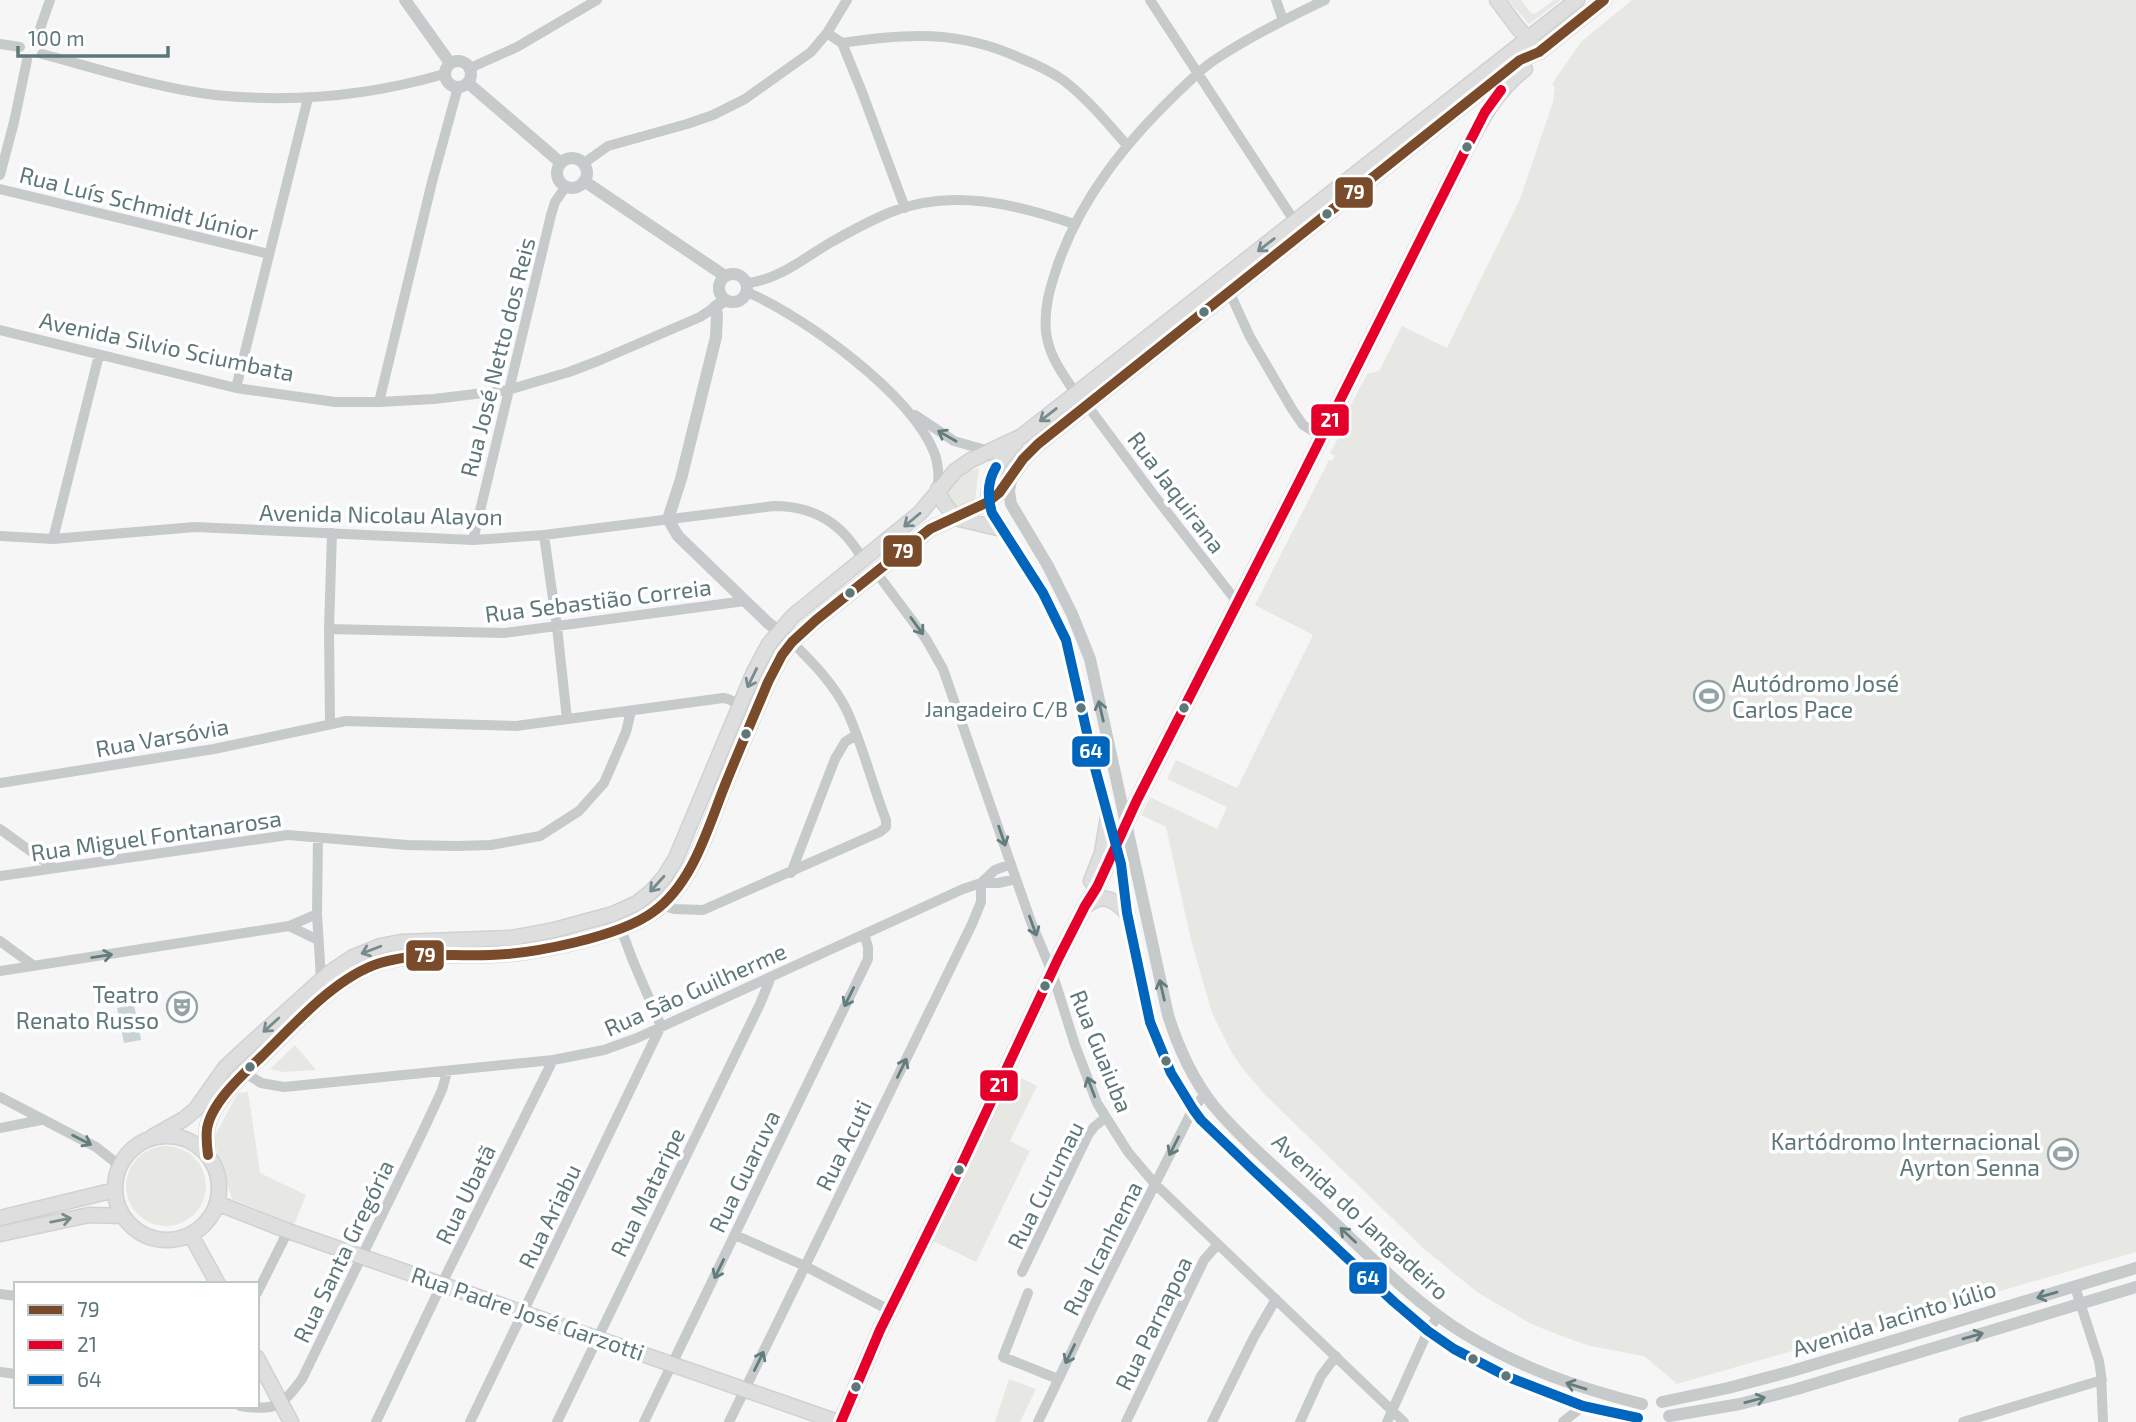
<svg xmlns="http://www.w3.org/2000/svg" width="2136" height="1422" viewBox="0 0 2136 1422" font-family="'Exo 2',sans-serif">
<rect width="100%" height="100%" fill="#f7f6f6"/>
<!-- green -->
<path fill="#e7e8e3" d="M1508,0H1521L1531,13L1535,14L1554,0H1561L1529,24Z
M1632,0H2136V1252L1677,1384L1644,1356L1590,1346L1559,1335L1531,1324L1477,1292L1424,1249L1266,1096L1242,1068L1231,1051L1212,1013L1191,940L1166,827L1141,815L1150,797L1217,829L1227,807L1167,779L1176,760L1237,788L1313,635L1255,605L1329,460L1332,461L1335,456L1330,453L1350,417L1346,414L1367,374L1379,371L1402,326L1447,348L1520,199L1553,102L1555,87L1552,84L1581,42Z
M979,468L975,502L954,511L944,500C950,479 958,473 979,468Z
M295,1045L316,1070L283,1072L270,1069Z
M1013,1074L1037,1086L1010,1141L1030,1151L976,1262L933,1241Z
M248,1092L260,1173L306,1195L294,1225L232,1199L213,1139L238,1093Z
M126 1186a40 40 0 1 1 80 0a40 40 0 1 1-80 0Z
M1009,1379L1036,1389L1020,1422H995Z"/>
<!-- water -->
<path fill="#c7d4d2" d="M134,1005L141,1040L124,1043L117,1008Z"/>
<g fill="none" stroke-linecap="round" stroke-linejoin="round">
<!-- secondary casing -->
<g stroke="#d1d3d3" stroke-width="17">
<path id="secondary" d="M1497,0L1518,28L1536,48"/>
</g>
<!-- primary casing -->
<g stroke="#d0d2d2" stroke-width="17">
<path id="primary" d="M938,489L942,500L955,518L1002,529
M988,502C989,473 997,463 1016,442
M1091,881L1102,853L1108,817
M1087,905C1103,893 1114,899 1127,913
M115 1188a52 52 0 1 1 104 0a52 52 0 1 1-104 0Z
M152,1137L184,1119L196,1109L225,1068L244,1050L329,973L353,957L380,946L401,942L511,938L554,930L613,914L637,903L653,890L665,876L676,858L754,672L769,644L793,616L920,513L955,471L971,460L1022,436L1577,0
M208,1155C207,1147 206,1138 207,1129C211,1103 242,1075 260,1058C293,1026 335,977 380,963C415,952 454,956 490,955C532,954 619,937 653,912C693,884 708,827 725,785C739,750 754,716 768,682L782,655L792,642L816,620L930,529L988,502L999,493L1023,459L1038,444L1520,60L1539,52L1604,0
M217,1203L288,1231L838,1422
M0,1218L115,1190
M0,1234L89,1215L123,1216
M191,1235L218,1284
M257,1358L291,1422
M841,1422L880,1330L960,1168L1058,959L1085,906L1097,887L1137,800L1298,484L1467,147C1483,117 1497,90 1525,69"/>
</g>
<!-- minor -->
<path stroke="#c7caca" stroke-width="10" d="M1150,0L1295,222
M1276,0L1283,20
M827,33L842,43L862,92L905,208
M36,40L50,0
M842,43C906,33 959,30 1020,58C1035,64 1050,71 1063,80C1087,98 1107,123 1127,145
M0,44L20,47
M42,54C99,69 157,88 215,95C293,103 369,96 444,74
M470,68L517,47L597,0
M584,163L608,146L687,124L713,115L745,99L811,52L827,33L847,0
M0,175L14,122L27,60
M0,189L269,254
M747,283C778,280 803,259 828,244C849,232 869,221 891,212C951,188 1016,204 1074,224
M1229,291L1250,337L1292,409L1303,425L1321,436
M747,292C805,317 910,393 934,452C939,464 939,476 938,489
M0,330L236,388L335,402H379L434,399L508,390L569,372L598,361L700,317L715,307
M236,388L308,98
M1076,394C1063,374 1049,357 1046,332C1044,310 1049,291 1056,270C1079,200 1125,143 1178,92C1189,82 1200,70 1213,61C1249,37 1287,18 1325,0
M379,402L432,182L458,87
M1087,405L1153,494L1237,602
M915,415L954,441L989,451
M544,535L557,627L567,719
M0,536L53,539L195,527L473,540L544,535L774,506C815,506 843,524 863,560
M53,539L99,355
M473,540L551,215L555,202L566,186
M876,572L926,639L943,669L1031,922L1052,972L1075,1045L1097,1103L1128,1152L1155,1184L1404,1422
M329,629L504,633L745,601
M330,723L329,629L332,533
M0,783L214,749L346,721L516,726L723,698L728,699L739,704
M0,829L54,868
M318,838L317,914L321,979L324,984
M791,873L835,759L845,742L856,735
M0,876L288,835L407,845L457,846L491,845L540,836L579,811L604,783L626,732L631,711
M981,883L995,870L1011,864
M661,905L674,909L703,910L880,832L886,827V820C872,784 863,746 847,711C834,684 813,663 792,642
M289,926L318,940
M0,941L34,966
M0,971L289,926L317,914
M244,1072L261,1083L284,1087L553,1060L604,1050L637,1038L963,889L981,883H998L1016,879
M0,1097L96,1147L120,1166
M0,1128L41,1120
M735,1235L805,1266L889,1310
M1022,1272L1088,1135L1094,1127L1105,1118
M2075,1287L2099,1361L2101,1374L2103,1422
M257,1293L288,1231
M1028,1293L1003,1357L1058,1379
M0,1294L16,1296
M0,1372L16,1374
M240,1406C275,1411 281,1407 302,1379L423,1131L442,1090L447,1072
M376,1422L448,1271L553,1060
M470,1422L661,1026L633,961L621,929
M557,1422L760,1004L771,977
M644,1422L868,959V947L864,934
M729,1422L972,924L981,902V883
M1038,1422L1095,1303L1193,1109L1205,1094
M1126,1422L1204,1260L1218,1244
M1212,1422L1254,1337L1276,1299
M1300,1422L1321,1376L1336,1356
M1387,1422L1428,1331L1438,1316
M1563,1422L1583,1406
M1963,1422L2102,1380"/>
<!-- tertiary -->
<path stroke="#c7caca" stroke-width="12" d="M405,0L450,63
M445 74a13 13 0 1 1 26 0a13 13 0 1 1-26 0Z
M468,83L561,163
M557 173a15 15 0 1 1 30 0a15 15 0 1 1-30 0Z
M584,181L725,276
M719 288a14 14 0 1 1 28 0a14 14 0 1 1-28 0Z
M725,300L715,307L717,314L716,337L681,479L668,519L678,536L768,623L792,642
M1012,475L1009,491L1011,504L1048,566L1072,614L1090,659L1168,1015C1178,1047 1192,1078 1213,1105C1241,1139 1283,1174 1316,1205C1363,1249 1410,1300 1465,1334C1521,1368 1578,1388 1642,1404
M988,502L992,513L1043,593L1066,640L1095,768L1121,864L1127,913L1150,1022L1171,1073L1193,1109L1201,1120L1251,1168L1394,1302L1428,1331L1454,1349L1508,1377L1583,1406L1638,1418
M1662,1402L1728,1388L1792,1371L2136,1268
M1669,1416L1740,1404L1797,1389L2136,1287"/>
<!-- secondary -->
<use href="#secondary" stroke="#dedede" stroke-width="14"/>
<!-- primary -->
<use href="#primary" stroke="#dedede" stroke-width="14"/>
<!-- bus-1 casing -->
<g stroke="#fff" stroke-width="16">
<path id="bus-1" d="M208,1155C207,1147 206,1138 207,1129C211,1103 242,1075 260,1058C293,1026 335,977 380,963C415,952 454,956 490,955C532,954 619,937 653,912C693,884 708,827 725,785C739,750 754,716 768,682L782,655L792,642L816,620L930,529L988,502L999,493L1023,459L1038,444L1520,60L1539,52L1604,0"/>
</g>
<!-- bus-2 casing -->
<g stroke="#fff" stroke-width="16">
<path id="bus-2" d="M841,1422L880,1330L960,1168L1058,959L1085,906L1097,887L1137,800L1298,484L1467,147L1485,112L1501,90"/>
</g>
<!-- bus-3 casing -->
<g stroke="#fff" stroke-width="16">
<path id="bus-3" d="M996,467C987,482 987,497 992,513L1043,593L1066,640L1095,768L1121,864L1127,913L1150,1022L1171,1073L1193,1109L1201,1120L1251,1168L1394,1302L1428,1331L1454,1349L1508,1377L1583,1406L1638,1418"/>
</g>
<!-- bus-1 -->
<use href="#bus-1" stroke="#7a4b2a" stroke-width="10"/>
<!-- bus-2 -->
<use href="#bus-2" stroke="#e4002b" stroke-width="10"/>
<!-- bus-3 -->
<use href="#bus-3" stroke="#0065bd" stroke-width="10"/>
</g>
<!-- one-way arrows -->
<defs><path id="oneway-shaft" d="M-6 0H5M1.5-3L5.5 0L1.5 3" fill="none" stroke-width="1.6" stroke-linecap="round" stroke-linejoin="round" transform="scale(1.75)"/></defs>
<g stroke="#788c8d">
<use href="#oneway-shaft" transform="translate(1266 245) rotate(142)"/>
<use href="#oneway-shaft" transform="translate(1048 415) rotate(142)"/>
<use href="#oneway-shaft" transform="translate(912 520) rotate(140)"/>
<use href="#oneway-shaft" transform="translate(752 678) rotate(116)"/>
<use href="#oneway-shaft" transform="translate(657 884) rotate(132)"/>
<use href="#oneway-shaft" transform="translate(371 950) rotate(159)"/>
<use href="#oneway-shaft" transform="translate(271 1025) rotate(138)"/>
<use href="#oneway-shaft" transform="translate(61 1220) rotate(-11)"/>
</g>
<g stroke="#637c7d">
<use href="#oneway-shaft" transform="translate(947 436) rotate(-150)"/>
<use href="#oneway-shaft" transform="translate(917 626) rotate(54)"/>
<use href="#oneway-shaft" transform="translate(1101 711) rotate(-103)"/>
<use href="#oneway-shaft" transform="translate(1002 836) rotate(71)"/>
<use href="#oneway-shaft" transform="translate(1033 926) rotate(70)"/>
<use href="#oneway-shaft" transform="translate(102 956) rotate(-9)"/>
<use href="#oneway-shaft" transform="translate(1162 990) rotate(-103)"/>
<use href="#oneway-shaft" transform="translate(849 997) rotate(116)"/>
<use href="#oneway-shaft" transform="translate(902 1068) rotate(-64)"/>
<use href="#oneway-shaft" transform="translate(1091 1087) rotate(-111)"/>
<use href="#oneway-shaft" transform="translate(82 1140) rotate(27)"/>
<use href="#oneway-shaft" transform="translate(1174 1146) rotate(117)"/>
<use href="#oneway-shaft" transform="translate(1348 1235) rotate(-137)"/>
<use href="#oneway-shaft" transform="translate(719 1269) rotate(116)"/>
<use href="#oneway-shaft" transform="translate(2047 1295) rotate(164)"/>
<use href="#oneway-shaft" transform="translate(1973 1336) rotate(-16)"/>
<use href="#oneway-shaft" transform="translate(1070 1354) rotate(116)"/>
<use href="#oneway-shaft" transform="translate(759 1361) rotate(-64)"/>
<use href="#oneway-shaft" transform="translate(1576 1386) rotate(-163)"/>
<use href="#oneway-shaft" transform="translate(1755 1400) rotate(-15)"/>
</g>
<!-- icons -->
<defs>
<g id="stadium-ring" transform="scale(1.575)"><circle r="9.5" fill="#fff" stroke="#94a4a5" stroke-width="1.5"/><path d="M0-5a6.5 5 0 1 0 0 10a6.5 5 0 1 0 0-10ZM-3.5-1.8h7v3.6h-7Z" fill="#94a4a5"/></g>
<g id="theatre-ring" transform="scale(1.575)"><circle r="9.5" fill="#fff" stroke="#94a4a5" stroke-width="1.5"/><path d="M-5-5.5Q0-4 5-5.5V0Q5 5 0 6Q-5 5-5 0ZM-3.3-2.5H-1v1.5H-3.3ZM1-2.5H3.3v1.5H1ZM-2.8 1Q0 5.5 2.8 1Z" fill="#94a4a5"/></g>
</defs>
<g fill-rule="evenodd">
<use href="#stadium-ring" x="1709" y="696"/>
<use href="#theatre-ring" x="182" y="1007"/>
<use href="#stadium-ring" x="2063" y="1154"/>
</g>
<!-- markers -->
<g fill="#5e7879" stroke="#fff" stroke-width="2.5">
<circle cx="1467" cy="147" r="6"/>
<circle cx="1327" cy="214" r="6"/>
<circle cx="1204" cy="312" r="6"/>
<circle cx="850" cy="593" r="6"/>
<circle cx="1081" cy="708" r="6"/>
<circle cx="1184" cy="708" r="6"/>
<circle cx="746" cy="734" r="6"/>
<circle cx="1045" cy="986" r="6"/>
<circle cx="1166" cy="1061" r="6"/>
<circle cx="250" cy="1067" r="6"/>
<circle cx="959" cy="1170" r="6"/>
<circle cx="1473" cy="1359" r="6"/>
<circle cx="1506" cy="1376" r="6"/>
<circle cx="856" cy="1387" r="6"/>
</g>
<g text-anchor="middle" dominant-baseline="central" stroke-width="7" stroke-linejoin="round" paint-order="stroke">
<!-- bus labels -->
<g font-size="21" fill="#5e7879" stroke="#fff" text-anchor="end">
<text x="1068" y="708">Jangadeiro C/B</text>
</g>
<!-- street labels -->
<g font-size="23" fill="#5e7879" stroke="#fff">
<text transform="translate(139 203) rotate(14)">Rua Luís Schmidt Júnior</text>
<text transform="translate(167 346) rotate(12)">Avenida Silvio Sciumbata</text>
<text transform="translate(497 357) rotate(-76)">Rua José Netto dos Reis</text>
<text transform="translate(1177 492) rotate(53)">Rua Jaquirana</text>
<text transform="translate(381 514) rotate(1)">Avenida Nicolau Alayon</text>
<text transform="translate(598 600) rotate(-7)">Rua Sebastião Correia</text>
<text transform="translate(162 737) rotate(-10)">Rua Varsóvia</text>
<text transform="translate(156 835) rotate(-8)">Rua Miguel Fontanarosa</text>
<text transform="translate(695 989) rotate(-24)">Rua São Guilherme</text>
<text transform="translate(1102 1051) rotate(68)">Rua Guaiuba</text>
<text transform="translate(843 1145) rotate(-64)">Rua Acuti</text>
<text transform="translate(744 1171) rotate(-64)">Rua Guaruva</text>
<text transform="translate(1045 1185) rotate(-63)">Rua Curumau</text>
<text transform="translate(647 1192) rotate(-64)">Rua Mataripe</text>
<text transform="translate(465 1194) rotate(-64)">Rua Ubatã</text>
<text transform="translate(549 1216) rotate(-64)">Rua Ariabu</text>
<text transform="translate(1361 1216) rotate(43)">Avenida do Jangadeiro</text>
<text transform="translate(1102 1248) rotate(-63)">Rua Icanhema</text>
<text transform="translate(343 1251) rotate(-64)">Rua Santa Gregória</text>
<text transform="translate(528 1313) rotate(19)">Rua Padre José Garzotti</text>
<text transform="translate(1894 1318) rotate(-17)">Avenida Jacinto Júlio</text>
<text transform="translate(1153 1323) rotate(-64)">Rua Parnapoa</text>
</g>
<!-- poi labels -->
<g font-size="23" fill="#5e7879" stroke="#fff" text-anchor="end">
<text x="1732" y="683" text-anchor="start">Autódromo José<tspan x="1732" dy="26">Carlos Pace</tspan></text>
<text x="159" y="994">Teatro<tspan x="159" dy="26">Renato Russo</tspan></text>
<text x="2040" y="1141">Kartódromo Internacional<tspan x="2040" dy="26">Ayrton Senna</tspan></text>
</g>
</g>
<g stroke="#fff" stroke-width="2.5">
<rect x="1334" y="176" width="40" height="33" rx="7" fill="#7a4b2a"/>
<rect x="1310" y="403" width="40" height="34" rx="7" fill="#e4002b"/>
<rect x="882" y="534" width="41" height="34" rx="7" fill="#7a4b2a"/>
<rect x="1071" y="735" width="40" height="33" rx="7" fill="#0065bd"/>
<rect x="405" y="939" width="40" height="33" rx="7" fill="#7a4b2a"/>
<rect x="979" y="1069" width="40" height="33" rx="7" fill="#e4002b"/>
<rect x="1348" y="1261" width="40" height="34" rx="7" fill="#0065bd"/>
</g>
<g font-size="19" text-anchor="middle" font-weight="bold" fill="#fff">
<text x="1354" y="199">79</text>
<text x="1330" y="427">21</text>
<text x="903" y="558">79</text>
<text x="1091" y="758">64</text>
<text x="425" y="962">79</text>
<text x="999" y="1092">21</text>
<text x="1368" y="1285">64</text>
</g>
<!-- legend -->
<rect x="14" y="1282" width="245" height="126" fill="#ffffff" stroke="#bfc9c9" stroke-width="2"/>
<rect x="28" y="1305" width="35" height="10" fill="#7a4b2a" stroke="#bfc9c9" stroke-width="2"/>
<text x="77" y="1317" font-size="21" fill="#5e7879">79</text>
<rect x="28" y="1340" width="35" height="10" fill="#e4002b" stroke="#bfc9c9" stroke-width="2"/>
<text x="77" y="1352" font-size="21" fill="#5e7879">21</text>
<rect x="28" y="1375" width="35" height="10" fill="#0065bd" stroke="#bfc9c9" stroke-width="2"/>
<text x="77" y="1387" font-size="21" fill="#5e7879">64</text>
<!-- scale -->
<path d="M18 46v10h150v-10" fill="none" stroke="#5e7879" stroke-width="3.5"/>
<text x="28" y="46" font-size="21" fill="#5e7879" stroke="#ffffff" stroke-width="5" paint-order="stroke">100 m</text>
</svg>
